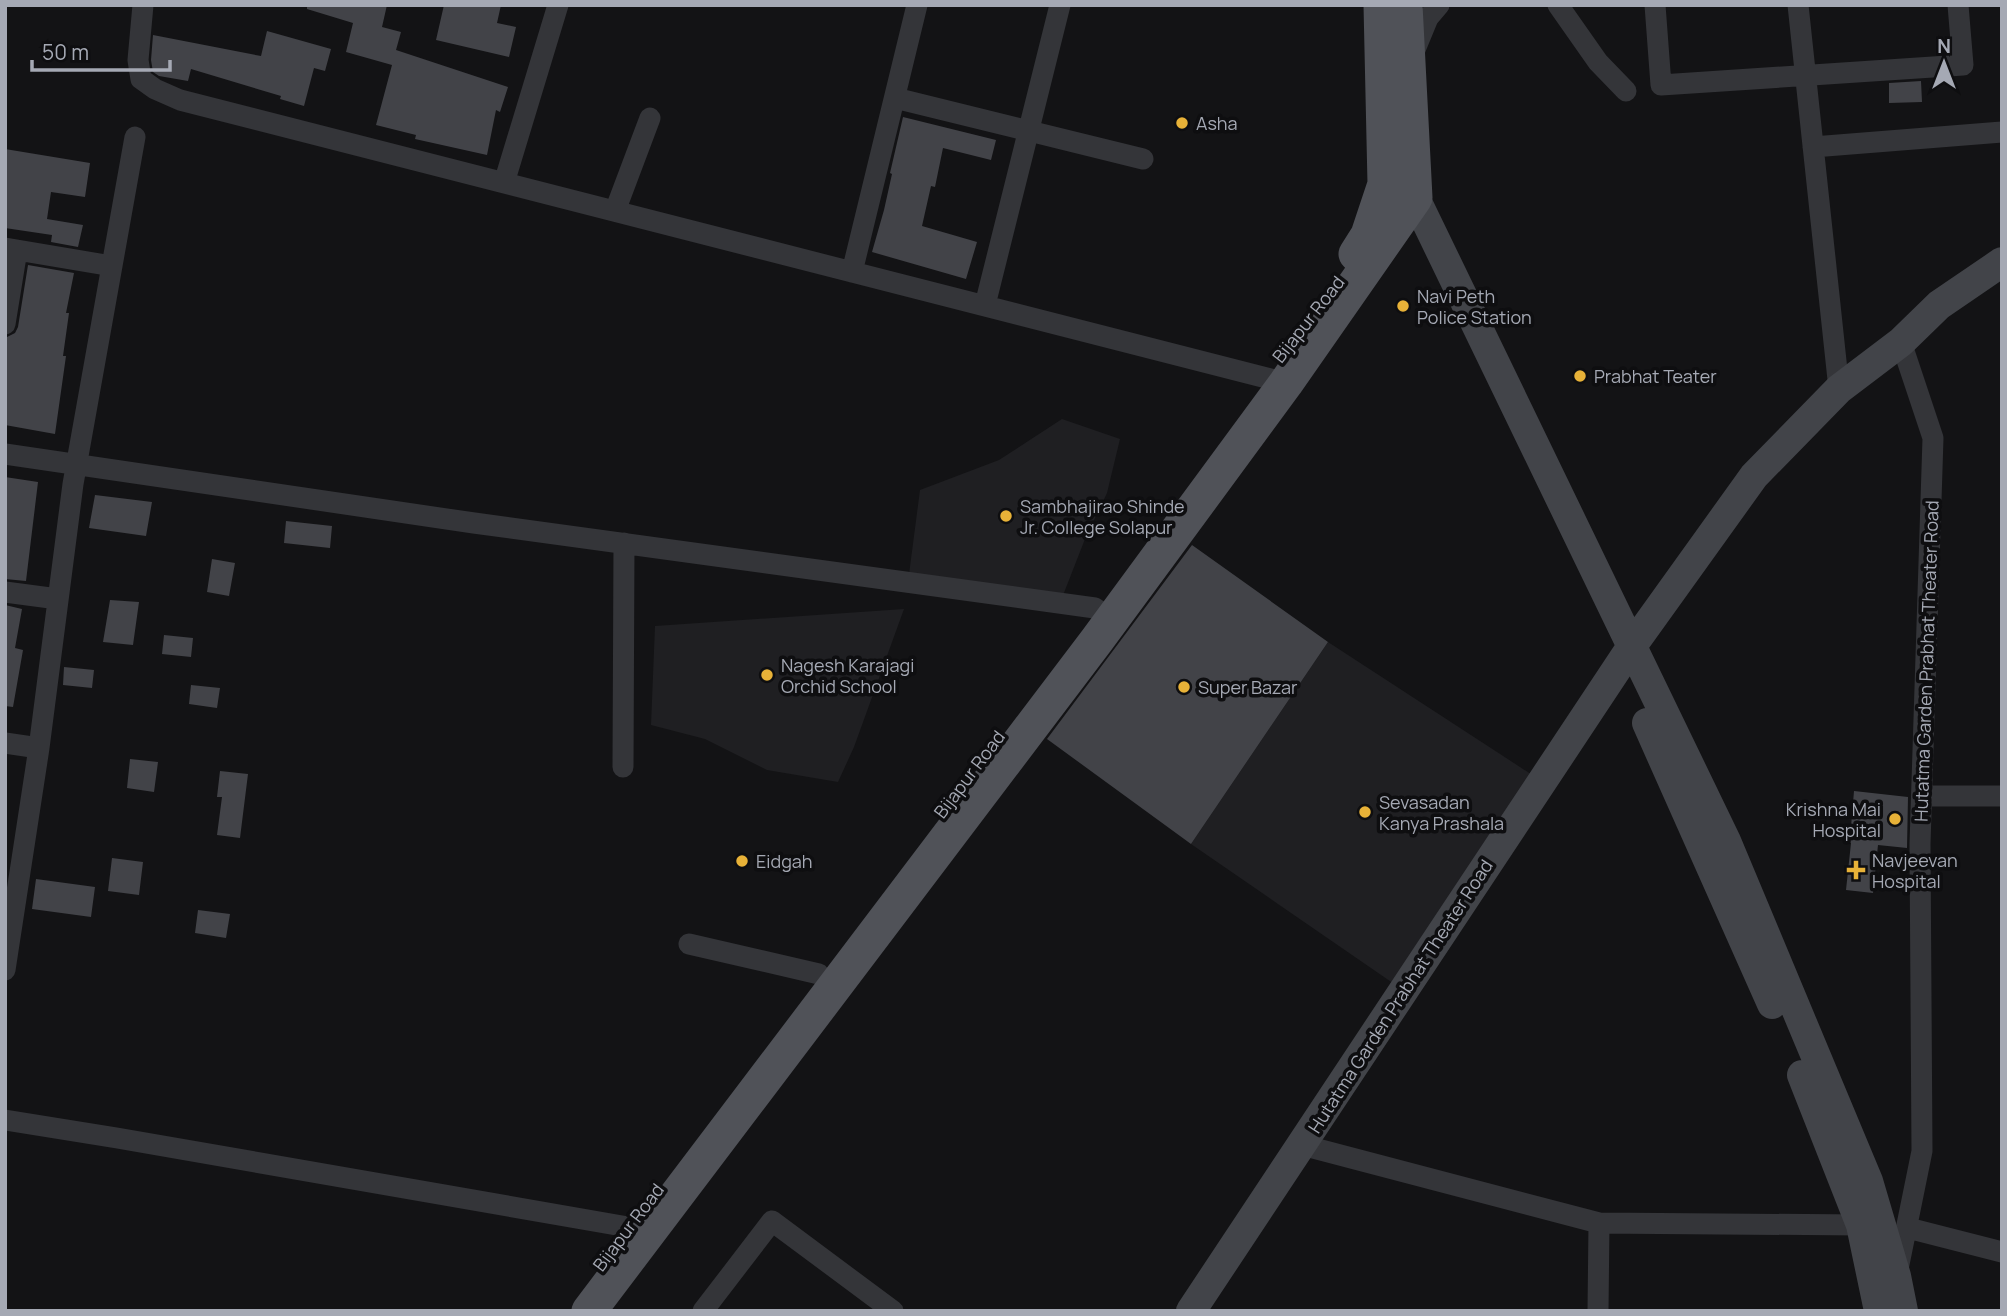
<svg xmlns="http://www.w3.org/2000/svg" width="2007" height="1316" viewBox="0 0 2007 1316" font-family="Manrope,sans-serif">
<rect width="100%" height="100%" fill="#131315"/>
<!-- built -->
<path fill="#1f1f22" d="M1062,419L1120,439L1107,493L1085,539L1060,603L908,582L920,490L999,460Z
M904,609L854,747L838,782L767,770L705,739L651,725L655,626Z
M1328,642L1540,780L1400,988L1191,844Z"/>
<!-- building -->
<path fill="#424348" d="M307,5H387L382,27L401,32L396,50L508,87L500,112L496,110L487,155L415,139L416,135L376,125L392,65L346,52L353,23L307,9Z
M444,5H501L497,23L516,27L509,57L436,40Z
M267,31L331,49L325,71L314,68L304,106L280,99L281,96L191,69L188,81L159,76L153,72L151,60L153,35L261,56Z
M1921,81L1922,102L1889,103V83Z
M903,117L996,140L991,160L943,148L935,187L931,186L922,226L977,242L966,279L872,252L884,210L892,174L890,173Z
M5,149L90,163L85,197L51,192L47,219L83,225L78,247L51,242L52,235L5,228Z
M28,265L74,273L66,313H69L63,356H66L55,434L5,425V338L15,333L18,327Z
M5,477L38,482L26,581L5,579Z
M95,495L152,502L146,536L89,528Z
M286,521L332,526L330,548L284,543Z
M1192,545L1328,642L1191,844L1047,739Z
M212,559L235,563L229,596L207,592Z
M110,600L139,602L133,645L103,642Z
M5,605L22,609L15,648L23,650L13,707L5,706Z
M164,635L193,638L191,657L162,654Z
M64,667L94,670L92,688L63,685Z
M191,685L220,688L217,708L189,704Z
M130,759L158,762L154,792L127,788Z
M220,771L248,774L240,838L217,835L222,797H217Z
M1854,791L1908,797L1907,848L1878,845L1873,893L1846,890L1851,843L1846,842L1847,827H1851Z
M112,858L143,862L139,895L108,891Z
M36,879L95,887L91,917L32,909Z
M198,910L230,914L226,938L195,933Z"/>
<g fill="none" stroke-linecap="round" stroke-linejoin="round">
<!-- street -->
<path stroke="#343539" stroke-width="21" d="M143,5L138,60L141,79L155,89L180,100L1286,383
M1558,5L1598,62L1626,91
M1655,5L1661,85L1963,65L1958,5
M1798,5L1839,389
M1414,52L1428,18L1439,5
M895,98L1143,159
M1813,147L2002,132
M504,183L558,5
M615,211L650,118
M5,248L112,266
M852,272L917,5
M985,305L1060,5
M5,324L17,250
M5,454L474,523L1095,608L1112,620
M5,592L58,599
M5,743L39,748
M623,767L624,543
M1922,796H2002
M689,944L819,974
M5,970L39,748L73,484L135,137
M5,1120L117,1138L628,1227
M1302,1145L1599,1223L1861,1225
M1908,1228L2002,1252
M1897,1274L1922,1151L1920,844L1933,438L1901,342
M703,1311L772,1221L893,1311
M1598,1311L1599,1223"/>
<!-- secondary -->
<path stroke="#424449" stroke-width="30" d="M1398,191L1415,198L1726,841L1868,1181L1896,1276L1903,1311
M1647,723L1772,1004
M1802,1075L1861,1225L1879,1311
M1191,1311L1632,646L1754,476L1839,389L1901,342L1939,305L2002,262"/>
<!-- primary -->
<path stroke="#505258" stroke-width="35" d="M1356,254L1368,235L1385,184L1381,5
M589,1311L1097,640L1286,383L1415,198L1405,5"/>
</g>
<!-- markers -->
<g fill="#e8b238" stroke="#0e0e10" stroke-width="2.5">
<circle cx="1182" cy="123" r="7"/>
<circle cx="1403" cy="306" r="7"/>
<circle cx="1580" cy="376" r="7"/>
<circle cx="1006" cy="516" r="7"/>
<circle cx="767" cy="675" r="7"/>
<circle cx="1184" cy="687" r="7"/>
<circle cx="1365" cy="812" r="7"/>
<circle cx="1895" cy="819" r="7"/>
<circle cx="742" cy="861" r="7"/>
<path d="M1852.5 859.5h7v7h7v7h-7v7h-7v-7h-7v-7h7z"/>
</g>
<g text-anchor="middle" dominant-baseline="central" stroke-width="7" stroke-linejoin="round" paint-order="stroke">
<!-- poi labels -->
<g font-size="18" fill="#a5a9b4" stroke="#0e0e10" text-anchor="start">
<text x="1196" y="123">Asha</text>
<text x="1417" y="296">Navi Peth<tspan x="1417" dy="21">Police Station</tspan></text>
<text x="1594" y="376">Prabhat Teater</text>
<text x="1020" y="506">Sambhajirao Shinde<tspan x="1020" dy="21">Jr. College Solapur</tspan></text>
<text x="781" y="665">Nagesh Karajagi<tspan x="781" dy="21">Orchid School</tspan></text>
<text x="1198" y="687">Super Bazar</text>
<text x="1379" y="802">Sevasadan<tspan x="1379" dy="21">Kanya Prashala</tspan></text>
<text x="1881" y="809" text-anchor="end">Krishna Mai<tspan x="1881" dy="21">Hospital</tspan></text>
<text x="1872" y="860">Navjeevan<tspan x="1872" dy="21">Hospital</tspan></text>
<text x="756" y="861">Eidgah</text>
</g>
<!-- street labels -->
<g font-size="18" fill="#a5a9b4" stroke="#0e0e10">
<text transform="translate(1308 319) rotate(-52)">Bijapur Road</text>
<text transform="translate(1926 661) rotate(-88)">Hutatma Garden Prabhat Theater Road</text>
<text transform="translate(969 774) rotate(-53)">Bijapur Road</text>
<text transform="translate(1400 996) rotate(-57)">Hutatma Garden Prabhat Theater Road</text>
<text transform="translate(628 1227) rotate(-53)">Bijapur Road</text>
</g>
</g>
<!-- border -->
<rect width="2007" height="1316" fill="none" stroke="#a5a9b4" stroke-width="14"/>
<!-- north arrow -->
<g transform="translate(1944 63)" stroke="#0e0e10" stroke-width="5" paint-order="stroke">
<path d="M0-5L12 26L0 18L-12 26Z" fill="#a5a9b4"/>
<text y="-10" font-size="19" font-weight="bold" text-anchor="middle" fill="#a5a9b4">N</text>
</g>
<!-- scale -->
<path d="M32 60v10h138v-10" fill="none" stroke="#a5a9b4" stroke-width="3.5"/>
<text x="42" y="60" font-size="21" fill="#a5a9b4" stroke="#0e0e10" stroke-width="5" paint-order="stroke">50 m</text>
</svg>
